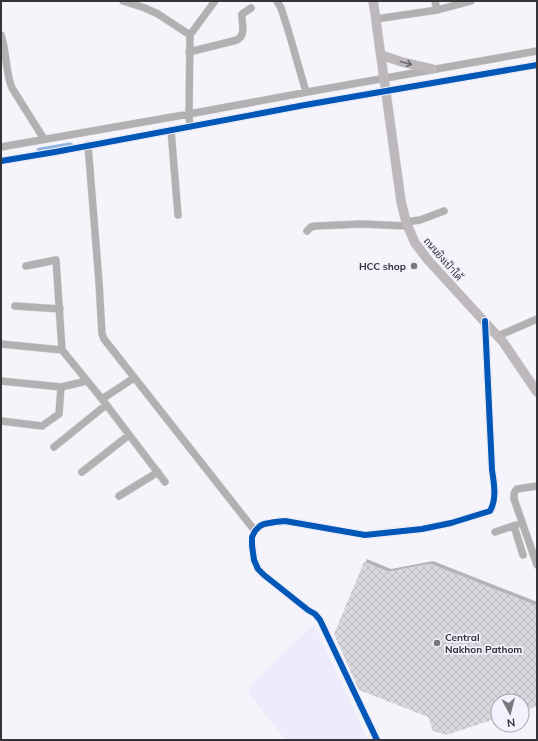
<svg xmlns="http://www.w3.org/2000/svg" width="538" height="741" viewBox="0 0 538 741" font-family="Mulish,Sarabun,sans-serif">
<defs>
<pattern id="building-cross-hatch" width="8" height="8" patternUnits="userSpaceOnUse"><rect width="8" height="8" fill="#d9d8de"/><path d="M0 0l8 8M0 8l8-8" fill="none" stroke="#bbbabf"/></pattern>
<filter id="shadow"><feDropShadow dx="3" dy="-3" stdDeviation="0" flood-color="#0004"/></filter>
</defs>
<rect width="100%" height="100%" fill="#f5f4fa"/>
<!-- built -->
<path fill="#eeebfc" d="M314,624L368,740H285L248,692L255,681Z"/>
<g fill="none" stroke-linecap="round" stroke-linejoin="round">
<!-- canal -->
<path stroke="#90b6e0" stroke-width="7" d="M40,151L70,146"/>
</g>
<!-- building -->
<path fill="url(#building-cross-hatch)" filter="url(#shadow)" d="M364,562L388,572L430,564L537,606V706L522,711V701H498V718L446,735L433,731L428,717L359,690L334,634Z"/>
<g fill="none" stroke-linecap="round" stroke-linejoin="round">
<!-- minor casing -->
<g stroke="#d3d2d7" stroke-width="8">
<path id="minor" d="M123,1L145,8L158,14L190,35
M277,1L281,8L289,33L306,92
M435,1L437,10
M376,19L437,10L471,1
M1,35C7,52 5,71 12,88L44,139
M189,52L237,40C247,34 241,23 242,14L251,8
M190,127L189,114L190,35L215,1
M171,130L178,215
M88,145L99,282L102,334L104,339L255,531
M1,147L189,114L313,91L537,51
M1,161L55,152L305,105L537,65
M406,222L420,220L444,211
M307,231L311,227L315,226L362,224L407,226
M26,266L56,260L62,350L102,399
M15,306L60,309
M498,336L537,319
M1,344L62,350
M134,378L102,399L165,482
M1,381L61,387
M1,421L42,426L59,414L61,387L87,381
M54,447L106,405
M82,472L129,435
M537,486L517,489C513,492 514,495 514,499L537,565
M119,496L158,472
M514,526L523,555
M495,532L516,525
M377,740L320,620L315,614L308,610L264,575L258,569L254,560L252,545V537L255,531L260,526L264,524L275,522L285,521L365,535L422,529L451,523L490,511C497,499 494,483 492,470L485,321"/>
</g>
<!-- secondary casing -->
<g stroke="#d3d2d7" stroke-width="10">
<path id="secondary" d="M373,1L376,19
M376,21L401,201L406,222L415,243L428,260L503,342L537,392
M381,55L402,62L432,69"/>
</g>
<!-- minor -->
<use href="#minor" stroke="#b3b0b1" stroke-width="7"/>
<!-- secondary -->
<use href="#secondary" stroke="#bdb8bb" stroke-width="9"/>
<!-- cycleway casing -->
<g stroke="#f3f1fd" stroke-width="8">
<path id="cycleway" d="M1,161L55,152L305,105L537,65
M377,740L320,620L315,614L308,610L264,575L258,569L254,560L252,545V537L255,531L260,526L264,524L275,522L285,521L365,535L422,529L451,523L490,511C497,499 494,483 492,470L485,321"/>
</g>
<!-- cycleway -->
<use href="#cycleway" stroke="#0057b8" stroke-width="6"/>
</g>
<!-- one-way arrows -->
<defs><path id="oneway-shaft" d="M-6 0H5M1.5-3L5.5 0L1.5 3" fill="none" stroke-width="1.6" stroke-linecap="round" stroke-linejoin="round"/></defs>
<use stroke="#6b686e" href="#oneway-shaft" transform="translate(406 63) rotate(15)"/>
<!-- markers -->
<g fill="#78777d" stroke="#f3f1fd" stroke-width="1.5">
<circle cx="414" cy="266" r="4"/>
<circle cx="437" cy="643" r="4"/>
</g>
<g text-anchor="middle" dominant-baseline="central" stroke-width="3.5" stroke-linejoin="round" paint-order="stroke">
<!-- street labels -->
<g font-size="10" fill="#34333a" stroke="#f3f1fd">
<text transform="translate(443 259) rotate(49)">ถนนยิงเป้าใต้</text>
</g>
<!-- poi labels -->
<g font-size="10" font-weight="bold" fill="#34333a" stroke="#f3f1fd" text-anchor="end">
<text x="406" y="266">HCC shop</text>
<text x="445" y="637" text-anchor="start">Central<tspan x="445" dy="12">Nakhon Pathom</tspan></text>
</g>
</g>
<!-- border -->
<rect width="538" height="741" fill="none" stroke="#34333a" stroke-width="4"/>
<!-- north arrow -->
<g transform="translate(510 713) rotate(173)"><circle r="19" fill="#f3f1fd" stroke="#a7a5af"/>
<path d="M0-3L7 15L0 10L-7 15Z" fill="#78777d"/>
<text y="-6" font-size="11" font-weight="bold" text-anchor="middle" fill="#34333a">N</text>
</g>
</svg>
